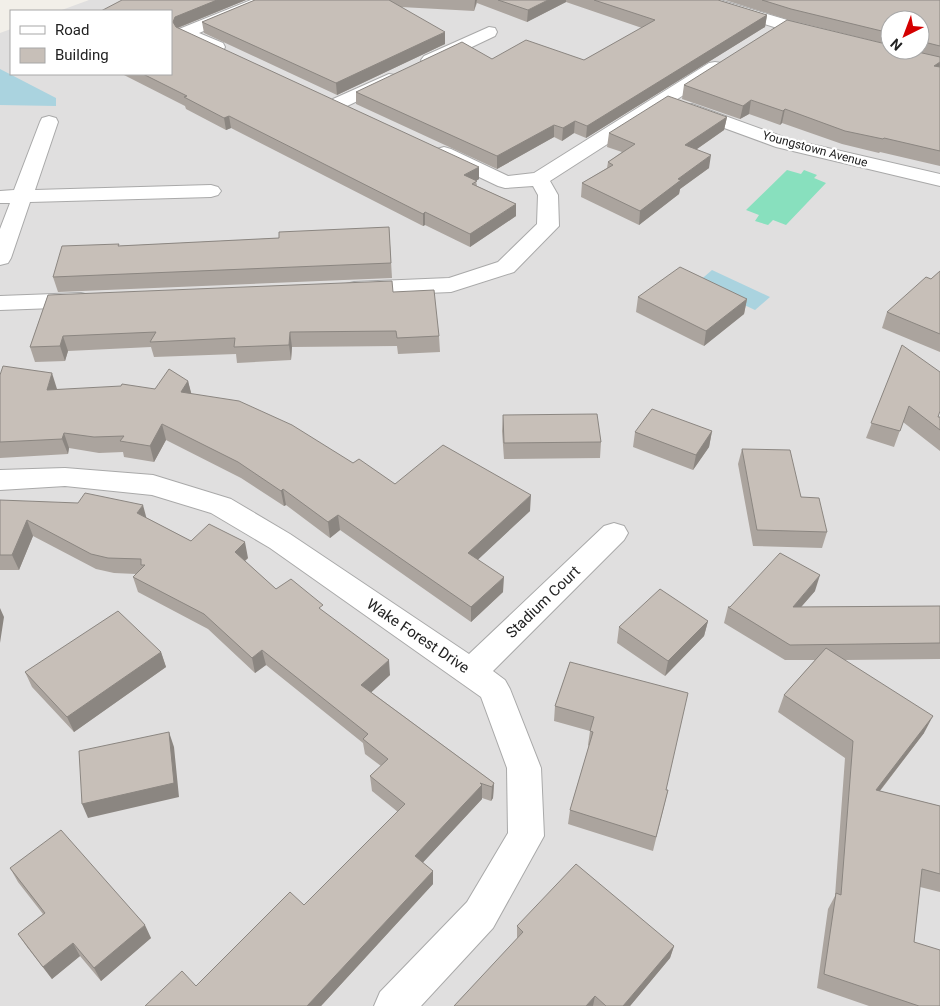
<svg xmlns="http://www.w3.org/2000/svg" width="940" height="1006" viewBox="0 0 940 1006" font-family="Roboto,sans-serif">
<rect width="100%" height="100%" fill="#f2efe9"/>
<!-- residential -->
<path fill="#e0dfdf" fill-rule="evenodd" d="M89,0H940V1006H0V33L11,29V74H171V11H59ZM890,20H920V50H890Z"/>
<!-- pitch -->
<path fill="#88e0be" d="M787,170L801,174L804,170L817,175L814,178L826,183L786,225L773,220L768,225L755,221L759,215L746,210Z"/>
<!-- water -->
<path fill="#aad3df" d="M0,69L56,98V106L0,105Z
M712,270L770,297L755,310L697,283Z"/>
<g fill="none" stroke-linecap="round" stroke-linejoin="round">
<!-- street casing -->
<g stroke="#a9a9a9" stroke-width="2">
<path id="street" d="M251,0H273L271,3L199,33L223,43L225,47L223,51H211L179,37L177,33L179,29Z
M695,0H720L821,30L823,34L821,38H809L697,3Z
M489,27L495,28L497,32L495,36L436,64L430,65L424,64L421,60L424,56Z
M715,62L721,63L724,67L721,71L550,181L558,195L559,226L514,272L451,292L354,296L346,294L343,289L346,284L354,282L449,278L498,262L537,224L538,195L533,186L505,188L498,186L437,157L434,153L437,149L444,147L451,149L508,176L534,173L709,63Z
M389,74L395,75L398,79L395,83L345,107L339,108L333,107L330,103L333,99Z
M692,104L789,139L940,174V186L776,147L686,114L683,110L686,106Z
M49,116L56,118L58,122L35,190L211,185L218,187L221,191L218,195L211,197L30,202L11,258L8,263L0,265V229L10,203H0V191L14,190L40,122L42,118Z
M81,293L89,295L92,300L89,305L81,307L0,310V296Z
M65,468L153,475L231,499L290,534L469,654L604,526L614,523L624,526L628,533L624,540L493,671L505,680L510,689L541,768L544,836L493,928L421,1006H374L380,992L467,902L508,833L507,768L481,697L270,548L211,513L152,495L65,486L0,490V470Z"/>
</g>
<!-- street -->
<use href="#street" fill="#fff" fill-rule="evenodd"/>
</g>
<!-- wall -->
<path fill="#aba49e" d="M122,0H246L178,28L479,179L476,181L477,186L516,204V216L470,247L425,225L423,226L231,128L226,130L186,109L185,106L122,74H171Z
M255,0H718L767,15L765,27L586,138L574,133L562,141L554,137L497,169L356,104V92L492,59L584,60L642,28L566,2L527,22L477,3L474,11L401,7L445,44L337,95L204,33L202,22Z
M725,0H940V166L880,152L879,153L842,144L782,123L780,125L749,114L740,119L682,99L684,85L890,50H920V20H890V45L789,20Z
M727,117L724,130L697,149L709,168L680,189L679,194L639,225L581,197L582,183L607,168L608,162L622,152L607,147L609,133Z
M389,227L392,278L58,292L53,277L119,246L279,238Z
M940,271V352L882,328L887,312L931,279Z
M393,292L439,336L440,352L398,354L397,346L292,347L291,360L237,363L236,354L154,357L151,347L68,351L65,361L35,362L30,347L48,295Z
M638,297L747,299L744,314L704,346L636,312Z
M902,345L938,417H940V451L903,422L894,447L866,438Z
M0,375L57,389H155L188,381L191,394L353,463L395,484L530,511L477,560L503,592L471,622L340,530L330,538L286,505L284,506L241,478L166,440L154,462L124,457L123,452L99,453L69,448L68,454L0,458Z
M503,415L601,442L600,458L504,459L502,431Z
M712,431L709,447L693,470L633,447L635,432Z
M742,449L827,532L822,548L753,546L738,464Z
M0,500L147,518L191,541L248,558L245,561L276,589L323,611L390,675L371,692L494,783L493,798L491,801L482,798V799L423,862L433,884L321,1006H145L196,986L304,905L398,812L372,791L370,776L381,766L365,754L363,743L266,665L255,673L208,629L138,592L133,577L136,574L114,573L96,569L33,536L19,570H0Z
M815,591L801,607L940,606V659L844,660L924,733L880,791L940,806V892L920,887L914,942L940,1006H869L817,988L828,909L835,896L845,758L778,712L784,695L815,660H785L724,623L728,607Z
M708,621L704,636L665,676L617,643L619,627Z
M161,652L166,667L74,732L32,687L25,672Z
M570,662L666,790H668L653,851L568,824L570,810L589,746L588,745L590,731L554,721L555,706Z
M10,868L151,938L101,981L80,956L52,979L27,947L18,934L43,914L18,882Z
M517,926L674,946L670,958L630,1006H454L517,939Z"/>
<!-- shaded-wall -->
<path fill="#8b8681" d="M217,0H246L177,28L175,34L173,22L175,17Z
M475,0H477L474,11Z
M548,0H566V2L527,22L528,10Z
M767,15L765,27L586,138L587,126Z
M445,32V44L337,95L336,83Z
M940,62V72L934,66Z
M751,100L749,114L740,119L743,106Z
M785,109L782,123L780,125L783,111Z
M229,116L231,128L226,130L224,118Z
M727,117L724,130L684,158L685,145Z
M575,121L574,133L562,141L563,128Z
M554,125V137L497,169V156Z
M711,155L709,168L680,189L679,194L639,225L640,211L678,179Z
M479,167V179L464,188V175Z
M516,204V216L470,247V234Z
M425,212V225L423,226V214Z
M747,299L744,314L704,346L706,331Z
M290,332L292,347L291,360L289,345Z
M63,336L68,351L65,361L60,346Z
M52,373L57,389L53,405L47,390Z
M188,381L192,396L181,392Z
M162,424L166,440L154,462L150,446Z
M712,431L709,447L693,470L696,455Z
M64,433L69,448L68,454L62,439Z
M283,489L286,505L284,506L281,491Z
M531,495L530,511L468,569V553Z
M143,505L147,520L137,513Z
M338,515L340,530L330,538L328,522Z
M27,520L33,536L19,570L12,555Z
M245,542L248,558L238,567L235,552Z
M820,575L815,591L788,622L793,607Z
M504,577L503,592L471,622V607Z
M0,608L4,617L0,643Z
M708,621L704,636L665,676L668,661Z
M262,650L266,665L255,673L252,658Z
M161,652L166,667L74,732L67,717Z
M389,660L390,675L363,700L361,685Z
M933,716L924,733L868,806L876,790Z
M169,732L174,747L179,797L88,818L82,804Z
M494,783L493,798L491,801L492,787Z
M482,785V799L416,870L415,856Z
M433,871V884L321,1006H307Z
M145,925L151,938L101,981L94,968Z
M73,943L80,956L52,979L43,967Z
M674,946L670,958L630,1006H623Z
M595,996L593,1006H586Z"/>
<!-- building -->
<path fill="#c7bfb8" stroke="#8b8681" d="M122,0H217L175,17L173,22L176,27L479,167L464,175L477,181L472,184L516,204L470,234L425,212L423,214L229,116L224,118L184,97L187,96L143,74H171V11H101Z
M255,0H389L445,32L336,83L202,22Z
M498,0H548L528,10Z
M594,0H718L767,15L587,126L575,121L563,128L554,125L497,156L356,92L462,42L492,59L526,40L584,60L655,20Z
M762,0H940V46L920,41V20H890V33L791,9Z
M787,20L890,45V50H909L940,57V62L934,66L940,67V151L884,138L883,139L845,131L785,109L783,111L751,100L743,106L684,85Z
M668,96L727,117L685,145L711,155L678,179L681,180L640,211L582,183L613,165L608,162L635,144L609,133Z
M389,227L391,263L53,277L62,246L119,244L118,246L279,238V232Z
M680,267L747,299L706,331L638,297Z
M940,271V334L887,312L926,277L931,279Z
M392,281L393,292L434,290L439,336L397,338L396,331L290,332L289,345L234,347L235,338L150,342L156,332L63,336L60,346L30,347L48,295Z
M902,345L940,372V411L938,417H940V430L909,406L900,431L871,423Z
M3,366L52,373L47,390L121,386L122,384L155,389L169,369L188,381L181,392L239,401L292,425L353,463L359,459L395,484L443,445L531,495L468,553L504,577L471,607L338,515L328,522L283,489L281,491L238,462L162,424L150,446L120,441L124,436L94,437L64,433L62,439L0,442V375Z
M652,409L712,431L696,455L635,432Z
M597,414L601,442L504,443L503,415Z
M742,449L790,450L801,497L819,498L827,532L757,530Z
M85,493L143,505L137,513L191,541L209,524L245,542L235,552L276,589L291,579L323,605L319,608L389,660L361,685L494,783L492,787L480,783L482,785L415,856L433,871L307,1006H145L182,971L196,986L290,892L304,905L405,804L370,776L388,759L363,739L368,734L262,650L252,658L204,614L133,577L145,565H141V559L108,558L91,554L27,520L12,555H0V500L78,503Z
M780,553L820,575L793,607L940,606V643L790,645L728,607H730Z
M660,589L708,621L668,661L619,627Z
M118,611L161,652L67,717L25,672Z
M826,648L933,716L876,790L940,806V874L922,869L914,942L940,950V1006H919L824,974L836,893L841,895L853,741L784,695Z
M570,662L688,693L666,790H668L656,837L570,810L593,732L590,731L594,717L555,706Z
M169,732L174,783L82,804L79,751Z
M61,830L145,925L94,968L73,943L43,967L18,934L45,913L10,868Z
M576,864L674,946L623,1006H606L595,996L586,1006H454L523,932L517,926Z"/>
<g text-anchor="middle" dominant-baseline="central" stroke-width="4.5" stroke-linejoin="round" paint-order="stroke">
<!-- far-street labels -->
<g font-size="12" fill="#222" stroke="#fff">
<text transform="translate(815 149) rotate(15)">Youngstown Avenue</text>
</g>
<!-- street labels -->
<g font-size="15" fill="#222" stroke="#fff">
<text transform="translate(543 602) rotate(-44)">Stadium Court</text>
<text transform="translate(418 636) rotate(34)">Wake Forest Drive</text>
</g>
</g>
<!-- legend -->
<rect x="10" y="10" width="162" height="65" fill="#ffffff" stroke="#a7a7a7"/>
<rect x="20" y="26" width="25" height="8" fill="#ffffff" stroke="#a7a7a7"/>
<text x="55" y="35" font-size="15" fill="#222222">Road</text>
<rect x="20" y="48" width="25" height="15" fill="#c7bfb8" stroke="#a7a7a7"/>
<text x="55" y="60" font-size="15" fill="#222222">Building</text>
<!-- north arrow -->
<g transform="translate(905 35) rotate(222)"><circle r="24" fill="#ffffff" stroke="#a7a7a7"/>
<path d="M0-4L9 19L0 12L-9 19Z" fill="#d40000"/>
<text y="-8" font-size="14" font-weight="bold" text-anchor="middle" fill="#222222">N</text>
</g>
</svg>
